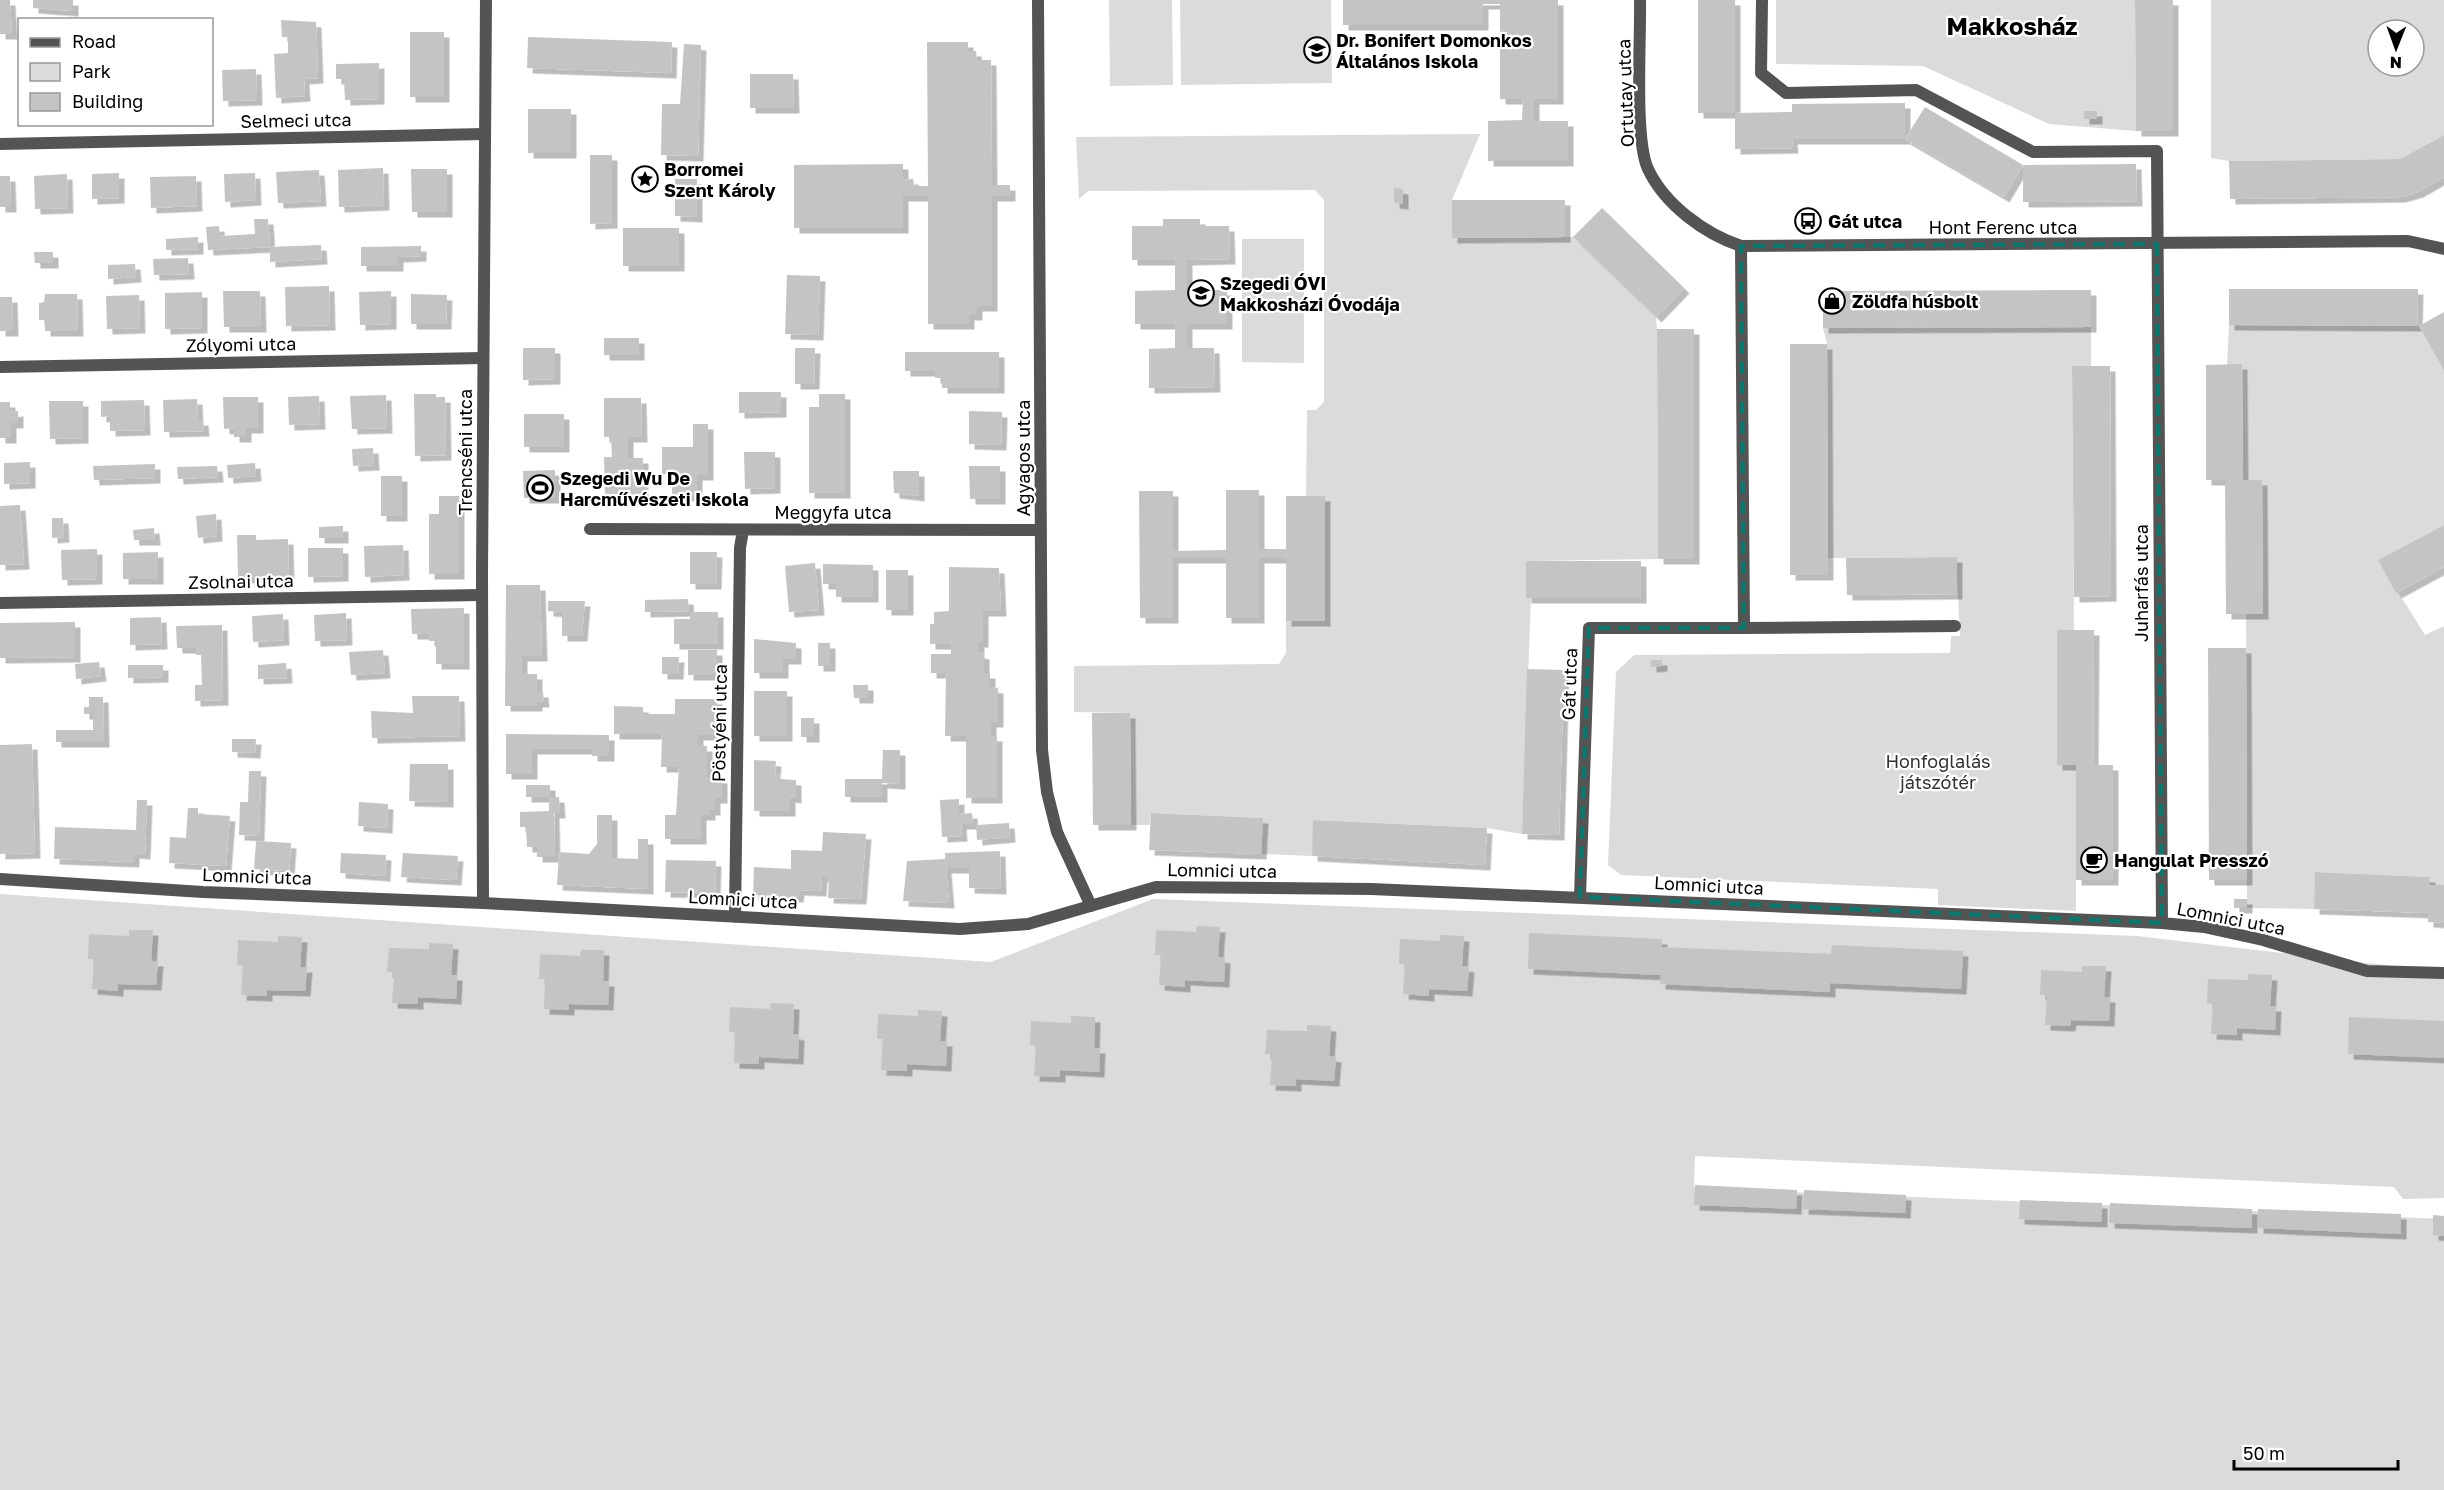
<svg xmlns="http://www.w3.org/2000/svg" width="2444" height="1490" viewBox="0 0 2444 1490" font-family="'Golos Text',sans-serif">
<defs>
<filter id="shadow"><feDropShadow dx="5.5" dy="5.5" stdDeviation="0" flood-color="#0004"/></filter>
</defs>
<rect width="100%" height="100%" fill="#fff"/>
<!-- green -->
<path fill="#dbdbdb" fill-rule="evenodd" d="M1109,0H1172L1173,85L1110,86Z
M1180,0H1331L1332,83L1181,85Z
M1776,0H2135L2136,131L2049,124L1923,66L1776,64Z
M2211,0H2444V135L2400,159L2229,161L2211,158ZM2378,30H2414V66H2378Z
M1480,134L1452,200V238L1573,237L1656,317L1657,329L1658,559L1527,561L1531,598L1522,834L1487,828L1314,820L1312,856L1261,854L1262,818L1151,813L1150,825H1131L1130,713L1074,712V666L1279,664L1286,653V621L1325,620V496H1306L1307,410H1316L1324,402V200L1315,190L1088,191L1079,199L1076,137Z
M1242,239H1304V363L1242,362Z
M2229,325L2419,326L2444,371V525L2378,560L2425,635L2444,626V885H2429V877L2316,872L2314,909L2247,908L2246,614H2263L2262,480H2243L2242,365H2227Z
M2091,327V366H2072L2074,630L2057,765H2076V911L1938,905V889L1621,875L1608,865L1616,672L1634,655L1950,653L1951,636H1960L1956,557L1828,558L1827,344L1823,328Z
M0,894L991,962L1153,899L2137,936L2444,972V1198L2403,1199L2394,1187L1695,1156L1694,1188L2444,1219V1490H0Z"/>
<!-- building -->
<path fill="#c4c4c4" filter="url(#shadow)" d="M0,0H10L12,34H0Z
M33,0H73V11L33,8Z
M1343,0H1558V99H1534V121H1568V161H1488V121L1522,120L1523,99H1500V4H1483V25H1343Z
M1698,0H1735V113H1698Z
M2135,0H2173V131H2136Z
M281,20L316,22L318,78L304,79L305,96L276,98L274,54L288,53V37H282Z
M410,32H444V97H410Z
M528,37L672,42L671,73L527,68Z
M927,42H968V51H976L977,60H991L992,185H1010V196H992V306H977V315H969V324H928V196H903V228H794V165L903,164V180L913,179L914,186H928Z
M684,44L701,45L698,156L661,155L662,104H680Z
M379,63V99L345,100L344,79H336V64Z
M256,69L257,100L223,101L222,70Z
M750,74H793L794,108H750Z
M1905,103V139H1792L1793,148L1735,149V113L1792,112V104Z
M1925,107L2023,165L2004,197L1905,139Z
M528,109H571V153H528Z
M2084,111H2097V119H2084Z
M2444,135V177L2418,192L2400,197L2230,199L2229,161L2400,159Z
M590,155H612V223L590,224Z
M2136,164L2137,201L2023,202V165Z
M383,168L384,205L339,207L338,170Z
M411,169H447V212H412Z
M319,170L321,201L278,203L276,172Z
M119,173V198L92,199V174Z
M255,173L256,200L225,202L224,174Z
M67,174L68,208L35,209L34,176Z
M0,176H10L11,207H0Z
M196,176L197,206L151,208L150,177Z
M675,179H697V217L675,216Z
M1394,188L1403,189V204L1394,203Z
M1452,200H1565V237L1452,238Z
M1602,208L1684,288L1656,317L1573,237Z
M254,219H268L270,247L208,250L206,227L219,226L220,236L255,234Z
M1163,219H1200V226H1229L1230,259L1187,260V290H1227V324H1187V348H1214L1215,387L1149,388V349L1175,348V324H1135V291L1175,290V260H1132V226H1163Z
M623,228H679V266H623Z
M198,237V249L166,250V239Z
M321,245L322,259L270,262V247Z
M421,246V256L398,257V266H361V247Z
M34,252H53V263H35Z
M188,258L189,274L154,275L153,259Z
M135,264L136,277L108,279V265Z
M787,275L820,276L818,335L785,334Z
M329,286L330,325L286,326L285,287Z
M2229,289H2418L2417,326L2229,325Z
M2091,290V327L1823,328V291Z
M223,291H260L261,327H224Z
M391,291V324L360,325L359,292Z
M202,292V328L165,329V293Z
M45,294H77L78,331H45V320H39V303L44,302Z
M411,294L447,295L446,324H411Z
M139,295L140,328L107,329L106,296Z
M0,297H12L13,331H0Z
M2444,312V371L2419,326Z
M1657,329H1694V559H1658Z
M604,338H639V355H604Z
M1790,344H1827L1828,575H1790Z
M523,348H555V379L523,380Z
M795,348H815L814,384H795Z
M905,352H999V388H942V378H935V371H905Z
M2242,364L2243,480H2262L2263,614H2226L2225,480H2206V365Z
M2072,366H2110L2111,596L2074,597Z
M739,392H781V412L739,413Z
M414,394H436V397H445L446,455L415,456Z
M819,394H845V493H809V407H819Z
M386,395L387,428L352,429L350,396Z
M319,396L320,424L289,425L288,397Z
M223,397H258V428H246V437H234V428L224,429Z
M604,398H641L642,437H628V458H643V496H605L604,457H612L611,437H604Z
M197,399L198,420H203L204,431L164,432L163,400Z
M144,400L145,430L110,431V416L101,417V401Z
M49,401H83V438L50,439Z
M0,402H10V412L18,411V423H11V438H0Z
M969,411L1002,412L1001,445L969,444Z
M524,414H564V447H524Z
M693,424H708V475H697V496H672V474H662V447H693Z
M373,448L374,465L353,466L352,449Z
M744,452H775V488L745,489Z
M30,462V483L4,484V463Z
M255,463L256,476L228,478L227,465Z
M155,464V478L94,480L93,466Z
M217,466L218,477L178,479L177,467Z
M969,466H1000V499H970Z
M555,470V498H524L523,471Z
M893,471H919V496L894,493Z
M381,476H402V516H381Z
M1226,490H1259V549H1286V496H1325V621H1286V558H1259V618H1226V558H1173V618H1140L1139,491H1173V551L1226,550Z
M439,496H459V574H429V514H439Z
M20,505L24,564L0,565V506Z
M216,514L217,536L198,538L196,516Z
M52,518H63L64,537L52,538Z
M2444,525V567L2396,593L2378,560Z
M343,526V538H319V527Z
M154,528L155,540H134L133,530Z
M237,535H256V540L288,539L289,577L238,578Z
M403,545L404,575L365,577L364,546Z
M308,548H343V576L308,577Z
M97,549V579L62,580L61,550Z
M158,552V579H123V553Z
M690,552H717L716,584H690Z
M1957,557V594L1847,595L1846,558Z
M1526,561H1641V598H1526Z
M815,563L819,610L789,612L785,566Z
M823,564L873,565V597H836V584H823Z
M949,567L999,568L1001,611H983V642H979V653L984,654V673H990V687L998,688V722H991V736H997V798H966V736H945L946,673H931V654H951V644H930V624H934V612L949,611Z
M886,570H908V610H886Z
M506,585H540L542,656H522V674H537V692H543L544,702H537V706H505Z
M688,599L689,611L645,612V600Z
M548,601H585L582,636H562V612L548,611Z
M464,608V664H436V641H429V634H412L411,609Z
M690,612H718V644H674V619H690Z
M346,613L347,640L315,641L314,615Z
M283,614L284,640L253,642L252,616Z
M161,617L162,644L130,645V618Z
M75,622V657L0,658V623Z
M222,625L223,700L195,701V685H202L201,655H196V648H177L176,626Z
M2057,630H2094L2093,765H2113V880H2076V765H2057Z
M754,639L796,643V659H783V673H754Z
M818,643H830V666H818Z
M2208,648H2246L2247,880H2209Z
M383,650L385,673L351,675L349,652Z
M688,650H717V675H688Z
M662,657H679L678,674H662Z
M1651,660H1662V666L1651,667Z
M99,662L101,676L76,679L75,664Z
M286,663L287,678L258,679V665Z
M128,665H163V677L128,678Z
M1527,669L1564,670L1559,835L1522,834Z
M853,685H868V698H854Z
M754,691H787V736H754Z
M412,696H459L460,736L372,738L371,711L413,713Z
M89,697H103L104,742H56V730H93V714H84V707H89Z
M675,699H717V735H698V746H707V777L722,778V798H715V810H710V815H701V839H665V815H676L679,767H661L662,734H614V706L643,707V714H675Z
M1092,713H1130L1131,825H1093Z
M801,718H814V737H801Z
M506,734L609,735V756H592V749H532V774H506Z
M232,739H256L255,753L232,752Z
M32,744L35,853L0,854V745Z
M883,750H900V784L882,783V797H845V779H882Z
M754,760L776,761L775,774H780V779L796,780V798L790,797V811H754Z
M410,764H448V802L409,801Z
M249,771H261L259,836L239,835L240,802H248Z
M526,785H550V797H526Z
M549,797H559L560,813H554L555,857H537V847H527L526,827H520V812L549,811Z
M959,799V814L972,813L973,824H961L962,836L942,837L940,800Z
M137,800H147L145,854L134,853V862L54,859L55,827L136,830Z
M359,802L388,804L387,828L358,826Z
M188,808H198V814L230,816L226,866L169,863L170,837L186,838Z
M1151,813L1263,818L1261,854L1149,850Z
M597,815H612V858L638,859V839H648V889L557,885L559,852L589,854L597,844Z
M1313,820L1487,828L1485,865L1312,856Z
M1009,823L1010,837L977,840L976,825Z
M823,832L866,834L861,899L828,898L829,877H822L821,891L799,890L798,897L753,895L754,867L791,869V850L822,851Z
M256,841L291,843L289,871L254,869Z
M1000,851L1001,889L969,888V868H946L949,903L903,901L907,861L945,859V853Z
M341,853L386,855L385,876L340,873Z
M403,853L458,856L456,880L401,877Z
M666,860L716,861L715,893L665,892Z
M2315,872L2430,877L2429,885H2444V923L2428,922V913L2314,909Z
M2234,899H2247V908H2234Z
M1197,926L1220,927L1218,957L1225,958L1224,982L1185,980V987L1159,985L1161,955H1155L1156,930L1196,932Z
M129,930H153L151,961H158L156,985L118,984V991L92,989L94,959H88L89,934L129,936Z
M1529,933L1662,939V947L1831,954L1832,945L1963,951L1961,989L1830,983V992L1660,984L1661,975L1528,969Z
M1440,935L1464,936L1462,966L1469,967L1467,991L1429,989V996L1403,994L1405,964H1399L1400,939L1440,941Z
M278,936L302,937L300,967H307L305,991L267,990V996L241,995L243,965H237L238,940L278,942Z
M429,943L453,944L451,975H457L456,999L418,997V1004L392,1003L394,972H387L389,948L429,949Z
M581,950H604L603,981H609L608,1005L569,1004V1010L544,1009L545,979H539L540,954L580,956Z
M2082,966H2106L2104,997H2110L2109,1021L2071,1020L2070,1026L2045,1025L2047,995H2040L2041,970L2082,972Z
M2248,974L2272,975L2270,1006H2276L2275,1030L2237,1028V1035L2211,1034L2213,1004L2207,1003L2208,979L2248,980Z
M771,1003L794,1004L793,1034L799,1035L798,1059L759,1057V1064L734,1063L735,1032H729L730,1007L770,1009Z
M918,1010L942,1011L940,1041H947L946,1066L907,1064V1071L881,1070L883,1039H877L878,1014L918,1016Z
M1071,1016L1095,1017L1094,1048H1100L1099,1072L1060,1070V1077L1034,1076L1036,1046L1030,1045L1031,1021L1071,1023Z
M2349,1017L2444,1021V1058L2348,1054Z
M1307,1025L1331,1026L1329,1056L1336,1057L1334,1081L1296,1079V1086L1270,1085L1272,1054H1265L1267,1030L1307,1031Z
M1695,1185L1797,1190L1796,1209L1694,1205Z
M1804,1190L1906,1195L1905,1213L1803,1209Z
M2020,1200L2102,1203V1222L2019,1219Z
M2110,1203L2252,1209V1228L2109,1223Z
M2258,1209L2401,1214V1234L2258,1228Z
M2433,1215L2444,1216V1236L2433,1235Z"/>
<g fill="none" stroke-linecap="round" stroke-linejoin="round">
<!-- minor -->
<path stroke="#545454" stroke-width="12" d="M1038,0L1042,750L1047,792L1057,832L1091,906
M1762,0L1761,73L1786,93L1916,90L2033,152L2157,151L2162,923
M0,144L485,134
M0,367L483,358
M590,529L1041,530
M0,603L482,595
M1744,628L1955,626
M1580,897L1589,628H1744L1741,246
M483,903L960,929L1028,924L1156,887L1371,889L2162,923L2204,927L2263,940L2367,971L2444,973
M735,917L740,548L743,530"/>
<!-- tertiary -->
<path stroke="#545454" stroke-width="12" d="M1640,0C1641,38 1634,139 1648,169C1665,205 1705,234 1741,246L2408,241L2444,249
M0,879L203,892L483,903L482,574L486,0"/>
</g>
<!-- marked area -->
<path fill="none" stroke="#0f766e" stroke-width="4.5" stroke-dasharray="12 8" stroke-linejoin="round" d="M2157,244L2162,923L1580,897L1589,628H1744L1741,246Z"/>
<!-- icons -->
<defs>
<g id="school-ring" transform="scale(1.35)"><circle r="9.5" fill="#fff" stroke="#000" stroke-width="1.5"/><path d="M0-5L7-2L0 1L-7-2ZM-4 1L0 2.5L4 1V4Q0 6-4 4Z" fill="#000"/></g>
<g id="sight-ring" transform="scale(1.35)"><circle r="9.5" fill="#fff" stroke="#000" stroke-width="1.5"/><path d="M0-6L1.8-2.2L6-1.7L2.9 1.2L3.7 5.4L0 3.3L-3.7 5.4L-2.9 1.2L-6-1.7L-1.8-2.2Z" fill="#000"/></g>
<g id="bus-ring" transform="scale(1.35)"><circle r="9.5" fill="#fff" stroke="#000" stroke-width="1.5"/><path d="M-5-6H5V4H4V6H2V4H-2V6H-4V4H-5ZM-3.5-4V0h7V-4ZM-3.5 1.2v1.5H-2V1.2ZM2 1.2v1.5H3.5V1.2Z" fill="#000"/></g>
<g id="shop-ring" transform="scale(1.35)"><circle r="9.5" fill="#fff" stroke="#000" stroke-width="1.5"/><path d="M-5-2.5h2.3a2.7 3.5 0 0 1 5.4 0H5L5.5 6h-11ZM-1.5-2.5h3a1.5 2.3 0 0 0-3 0Z" fill="#000"/></g>
<g id="stadium-ring" transform="scale(1.35)"><circle r="9.5" fill="#fff" stroke="#000" stroke-width="1.5"/><path d="M0-5a6.5 5 0 1 0 0 10a6.5 5 0 1 0 0-10ZM-3.5-1.8h7v3.6h-7Z" fill="#000"/></g>
<g id="cafe-ring" transform="scale(1.35)"><circle r="9.5" fill="#fff" stroke="#000" stroke-width="1.5"/><path d="M-5.5-4.5H6V0H3Q3 3.5 0 3.5H-2.5Q-5.5 3.5-5.5 0ZM3-3.2v2h1.7v-2ZM-6 4.5H4V6H-6Z" fill="#000"/></g>
</defs>
<g fill-rule="evenodd">
<use href="#school-ring" x="1317" y="50"/>
<use href="#sight-ring" x="645" y="179"/>
<use href="#bus-ring" x="1808" y="221"/>
<use href="#school-ring" x="1201" y="293"/>
<use href="#shop-ring" x="1832" y="301"/>
<use href="#stadium-ring" x="540" y="488"/>
<use href="#cafe-ring" x="2094" y="860"/>
</g>
<g text-anchor="middle" dominant-baseline="central" stroke-width="4.5" stroke-linejoin="round" paint-order="stroke">
<!-- poi labels -->
<g font-size="18" font-weight="bold" fill="#000" stroke="#fff" text-anchor="start">
<text x="1336" y="40">Dr. Bonifert Domonkos<tspan x="1336" dy="21">Általános Iskola</tspan></text>
<text x="664" y="169">Borromei<tspan x="664" dy="21">Szent Károly</tspan></text>
<text x="1828" y="221">Gát utca</text>
<text x="1220" y="283">Szegedi ÓVI<tspan x="1220" dy="21">Makkosházi Óvodája</tspan></text>
<text x="1852" y="301">Zöldfa húsbolt</text>
<text x="560" y="478">Szegedi Wu De<tspan x="560" dy="21">Harcművészeti Iskola</tspan></text>
<text x="2114" y="860">Hangulat Presszó</text>
</g>
<!-- street labels -->
<g font-size="18" fill="#000" stroke="#fff">
<text transform="translate(1625 93) rotate(-92)">Ortutay utca</text>
<text transform="translate(296 120) rotate(-1)">Selmeci utca</text>
<text x="2003" y="227">Hont Ferenc utca</text>
<text transform="translate(241 344) rotate(-1)">Zólyomi utca</text>
<text transform="translate(465 452) rotate(-90)">Trencséni utca</text>
<text transform="translate(1023 458) rotate(-90)">Agyagos utca</text>
<text x="833" y="512">Meggyfa utca</text>
<text transform="translate(241 581) rotate(-1)">Zsolnai utca</text>
<text transform="translate(2141 583) rotate(-90)">Juharfás utca</text>
<text transform="translate(1569 684) rotate(-88)">Gát utca</text>
<text transform="translate(719 723) rotate(-89)">Pöstyéni utca</text>
<text transform="translate(1222 870) rotate(1)">Lomnici utca</text>
<text transform="translate(257 876) rotate(2)">Lomnici utca</text>
<text transform="translate(1709 885) rotate(3)">Lomnici utca</text>
<text transform="translate(743 899) rotate(3)">Lomnici utca</text>
<text transform="translate(2231 918) rotate(11)">Lomnici utca</text>
</g>
<!-- park labels -->
<g font-size="18" fill="#323232" stroke="#fff">
<text x="1938" y="761">Honfoglalás<tspan x="1938" dy="21">játszótér</tspan></text>
</g>
<!-- district labels -->
<g font-size="24" font-weight="bold" fill="#000" stroke="#fff">
<text x="2012" y="25">Makkosház</text>
</g>
</g>
<!-- legend -->
<rect x="18" y="18" width="195" height="108" fill="#ffffff" stroke="#999999" stroke-width="1.5"/>
<rect x="30" y="38" width="30" height="9" fill="#545454" stroke="#999999" stroke-width="1.5"/>
<text x="72" y="48" font-size="18" fill="#000000">Road</text>
<rect x="30" y="63" width="30" height="18" fill="#dbdbdb" stroke="#999999" stroke-width="1.5"/>
<text x="72" y="78" font-size="18" fill="#000000">Park</text>
<rect x="30" y="93" width="30" height="18" fill="#c4c4c4" stroke="#999999" stroke-width="1.5"/>
<text x="72" y="108" font-size="18" fill="#000000">Building</text>
<!-- north arrow -->
<g transform="translate(2396 48) rotate(181)"><circle r="28" fill="#ffffff" stroke="#999999" stroke-width="1.5"/>
<path d="M0-4.5L10 22L0 15L-10 22Z" fill="#000000"/>
<text y="-9" font-size="16" font-weight="bold" text-anchor="middle" fill="#000000">N</text>
</g>
<!-- scale -->
<path d="M2234 1460v9h164v-9" fill="none" stroke="#000000" stroke-width="3"/>
<text x="2243" y="1460" font-size="18" fill="#000000" stroke="#ffffff" stroke-width="4.5" paint-order="stroke">50 m</text>
</svg>
